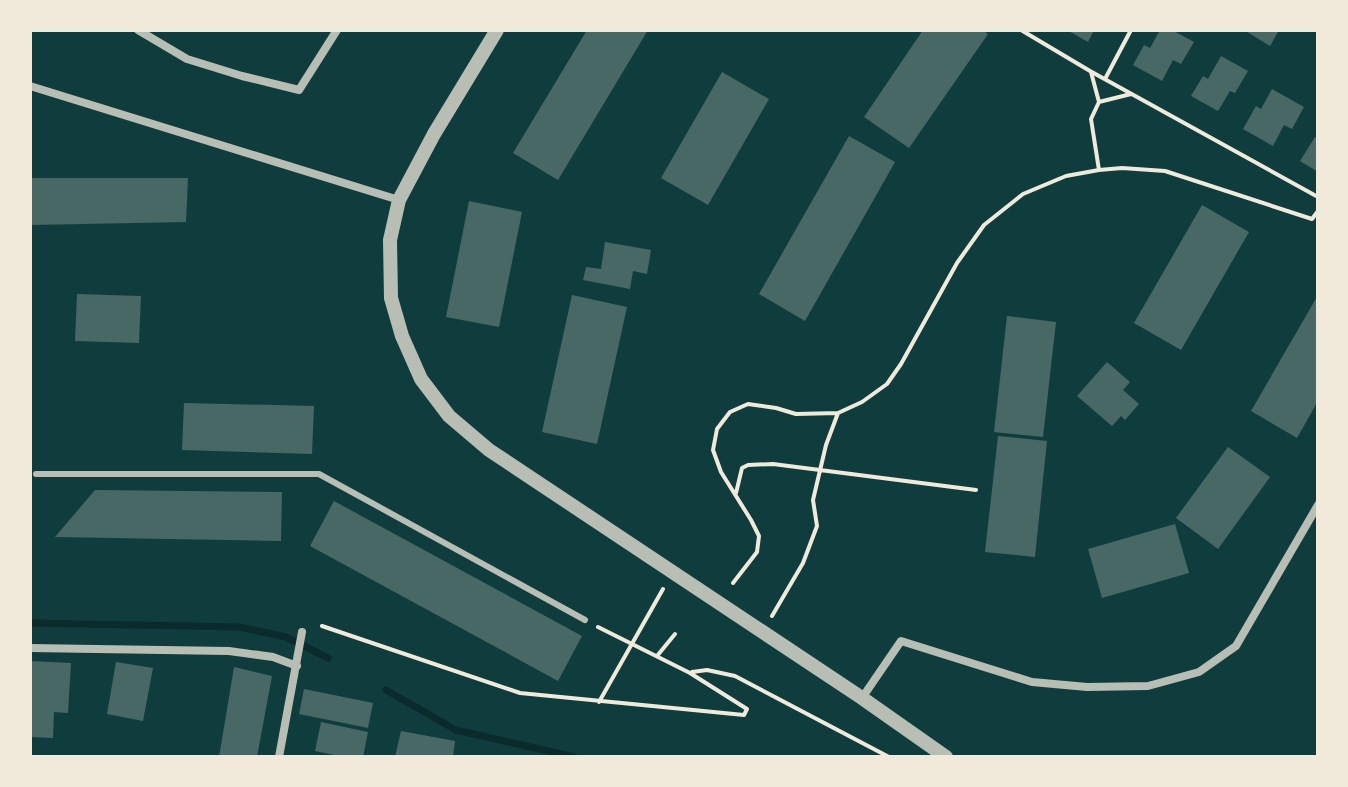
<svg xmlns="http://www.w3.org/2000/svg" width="1348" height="787" viewBox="0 0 1348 787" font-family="'Roboto Condensed',sans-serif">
<rect width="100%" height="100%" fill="#0f3d3e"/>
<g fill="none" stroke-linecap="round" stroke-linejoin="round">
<!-- stream -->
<path stroke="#0a2a2b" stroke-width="7" d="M30,623L239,627L286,637L328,658
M386,690L456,730L574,757"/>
</g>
<!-- building -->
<path fill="#486865" d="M587,30H648L558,180L513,153Z
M923,30H982L988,34L909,148L864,117Z
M1067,30H1094L1088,42Z
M1160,30H1172L1194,42L1181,64L1173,60L1162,81L1133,65L1144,45L1150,48Z
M1244,30H1279L1270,46Z
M1221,56L1248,71L1235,93L1230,91L1218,111L1191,96L1203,76L1208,79Z
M722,72L769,99L708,205L661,178Z
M1272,89L1304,107L1292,129L1284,125L1273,146L1243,129L1256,106L1261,109Z
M849,136L895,162L805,321L759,294Z
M1315,137L1318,139V172L1300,161Z
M30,178H188L186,222L30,225Z
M469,201L522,212L499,327L446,317Z
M1202,205L1249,232L1181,350L1134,323Z
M605,242L651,250L647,274L633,271L630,289L583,280L586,267L601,269Z
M77,294L141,296L139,343L75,341Z
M572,295L627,307L597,444L542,432Z
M1318,295V401L1297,438L1251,411Z
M1007,316L1056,322L1043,437L994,432Z
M1107,362L1130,382L1123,390L1139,404L1125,420L1121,416L1112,426L1077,396Z
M184,403L314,406L312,454L182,450Z
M998,436L1047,441L1035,557L985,552Z
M1228,447L1270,477L1218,549L1176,518Z
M95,490L282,492L281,541L55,537Z
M334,501L582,636L558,681L310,546Z
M1175,524L1189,573L1102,598L1088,549Z
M30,661L71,663L68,713L54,712L53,738L30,737Z
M116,662L153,668L143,721L107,714Z
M234,667L272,676L257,757H219Z
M304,689L373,703L368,728L299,714Z
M321,722L368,732L363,757H344L315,751Z
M401,731L455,741L453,757H395Z"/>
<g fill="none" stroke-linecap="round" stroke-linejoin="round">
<!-- path -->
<path stroke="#f1e9da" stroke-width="4" d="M1021,30L1090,71L1318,197
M1091,72L1099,102L1091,119L1099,170
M1105,79L1131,30
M1099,102L1131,94
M736,493L742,468L748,465L773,464L976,490
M733,583L757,552L759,536L751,520L721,472L713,450L717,429L730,412L748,404L776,408L796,414L838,413L862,402L887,384L901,364L957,263L984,225L1023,194L1066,176L1099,170L1122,168L1165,171L1312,219L1318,211
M772,616L803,563L817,526L813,500L826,445L838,413
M322,626L520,693L744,715L747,709L690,673L598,627
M657,656L675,634
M692,672L707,670L735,676L889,757
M599,702L663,589"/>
<!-- service -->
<path stroke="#b8beb3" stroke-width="6" d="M36,474H319L585,620"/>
<!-- minor -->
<path stroke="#b8beb3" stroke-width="8" d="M138,30L187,59L242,76L299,90L337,30
M30,86L399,200
M30,648L229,651L273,657L297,666
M862,698L901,641L1032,682L1087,687L1148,686L1199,672L1236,646L1318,505
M279,757L302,632"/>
<!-- tertiary -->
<path stroke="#b8beb3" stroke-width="14" d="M497,30L434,134L399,200L390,240L391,298L402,336L421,379L449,416L489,450L862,698L946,757"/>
</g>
<!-- border -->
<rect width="1348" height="787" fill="none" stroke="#f1e9da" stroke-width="64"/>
</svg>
